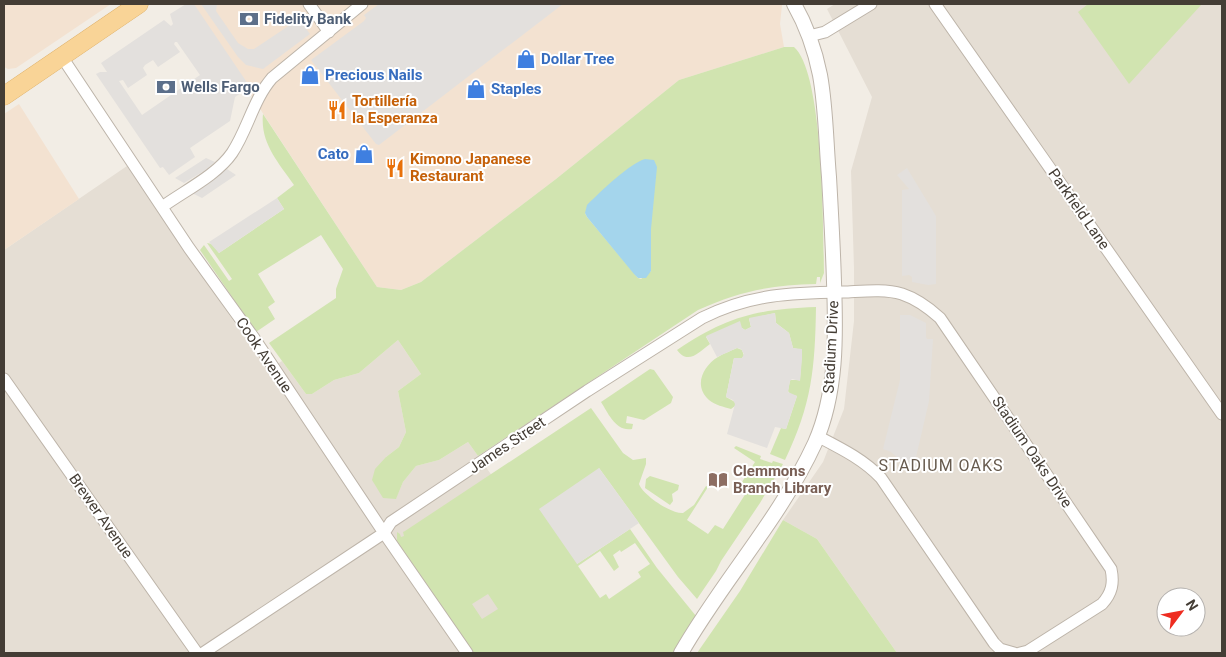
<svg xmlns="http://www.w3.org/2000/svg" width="1226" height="657" viewBox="0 0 1226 657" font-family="Roboto,sans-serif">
<rect width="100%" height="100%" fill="#f2ede5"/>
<!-- residential -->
<path fill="#e5ded4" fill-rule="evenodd" d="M835,4H1222V653H897L817,539L783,520L823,462L844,409L854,321V268L851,171L872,97L827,9ZM1166,597H1196V627H1166Z
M127,166L267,370L282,361L306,394H312L334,380L359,373L398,340L421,374L398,391L406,432L399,447L386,457L396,498L403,482L416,466L439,460L468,442L618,653H4V250Z"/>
<!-- commercial -->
<path fill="#f3e2d1" d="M4,4H111L16,68L8,69L4,67Z
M191,4H781L782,5L780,24L784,47L679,80L556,179L421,282L401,290L377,287Z
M19,104L79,199L4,250V114Z"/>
<!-- green -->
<path fill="#d1e4b0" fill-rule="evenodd" d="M1088,4H1202L1129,84L1078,12Z
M784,47H794C824,73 823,229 824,273L820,283V277H817L816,284C771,285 740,291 698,310L478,456L468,442L439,460L416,466L403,482L396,499L383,498L372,480L375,469L386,457L399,447L406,432L398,391L421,374L398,340L359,373L334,380L312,394H306L269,343L336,298V289L343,269L321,235L258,274L275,302L268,307L275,319L256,332L200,250L204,245L229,281L232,279L207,243L212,244L219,253L284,209L277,198L294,185C278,162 260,143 263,114L377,287L401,290L421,282L556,179L679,80ZM585,213L651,229V271L641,279L638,278L587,217Z
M816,307C815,368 812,404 785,460L770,454L781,428L786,429L797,396L790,394L788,391L790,380H800L802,350L793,348L789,333L776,323L775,313L749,319L751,327L745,330L742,328L706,337L710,344C698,353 688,365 677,350C726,317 757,309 816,307Z
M737,348L742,350L744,356L741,359L734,358L726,397L735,402V406L731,409C724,407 715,405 709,400C693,386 703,366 718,357C724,353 731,351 737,348Z
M650,369L654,370L673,397L671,403L644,420L627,416L626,423L633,424L632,429C616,432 608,413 601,402Z
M591,408L623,453L633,460L646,458V464L639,484C643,495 671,514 683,513L694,505L706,486L708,487L687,520L708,534L715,525L723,529L748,490L740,485L755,462L734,448L736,446L761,456L760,459L772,463L773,461L783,464L760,503L721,561L716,571L697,599L678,577L599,468L577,564L630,529L657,568L696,616L675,653H474L397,541V532L400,534L401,537L404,536L403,532L405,531ZM635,543L650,564L638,572L641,577L609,599L606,594L600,598L578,566L600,551L614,571L619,567L613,555L620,550L621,552ZM488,594L498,609L482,619L472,604Z
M650,476L679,485L678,490L672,494L673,501L670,505L645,488L646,479Z
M783,520L817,539L897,653H697L740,591Z"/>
<!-- parking -->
<path fill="#e3e0dd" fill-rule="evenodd" d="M186,4H194L250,87L235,97L230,121L190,148L195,157L169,175L163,167L160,168L96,74L100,72H107L101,63L164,20L171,26L173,24L170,14ZM175,42H177L200,75L142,115L119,81L123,80L128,88L147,75L143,68L145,65L153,60L158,67L180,52L174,44Z
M201,4H217L216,11L238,43L248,49H254L299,19L310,34L263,69L246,65L238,57Z
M379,4H563L379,145L376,144L311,60L364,21L366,18L364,15Z
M206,158L215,162L204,171L184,183L175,178Z
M907,168L936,216V284L928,285L912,282V277L909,275L902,276V190L909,189L897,175Z
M227,169L236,175L202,198L192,193Z
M277,198L284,209L219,253L209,242Z
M775,313L776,323L789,333L793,348L802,349V359L800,381L792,379L790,381L788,392L797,396L786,429L775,427L767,448L727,434L735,404L733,400L726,397L734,358H742L744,354L741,349L737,348L717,357L706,336L740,321L742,328L745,330L751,327L749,318Z
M900,315H910L926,323V337L927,339H933L929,401L914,466L905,464L891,452L883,449L900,380Z
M599,468L639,523L577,564L539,509Z"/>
<!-- water -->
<path fill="#a4d5ec" d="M645,159L654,160L657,167L651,229V271L646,278H638L634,274L587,217L585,213L587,205C599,193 630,163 645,159Z"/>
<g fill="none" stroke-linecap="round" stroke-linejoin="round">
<!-- minor casing -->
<g stroke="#bdb4a9" stroke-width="13">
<path id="minor" d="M309,4L329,32
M935,4L1222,414
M809,36L825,32L871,4
M62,57L189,248L254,338L384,533L467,653
M162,207C184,191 217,175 232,153C248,129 253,100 272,78L362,4
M4,379L197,653
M817,436C840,448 863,459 881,478L994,643L1000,649L1014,653
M203,653L384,533L391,522L587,391L702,318C752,293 794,293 848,292C866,291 885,289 902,294C917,299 929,308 940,318L1111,569C1114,583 1112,593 1102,604L1028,651L1020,653"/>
</g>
<!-- tertiary casing -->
<g stroke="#bdb4a9" stroke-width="16">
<path id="tertiary" d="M681,653C722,581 780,519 815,443C837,393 836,336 834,282C833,247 831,212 829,177C826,143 826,108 820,75C815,50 806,25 794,4"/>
</g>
<!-- primary casing -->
<g stroke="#ddaf68" stroke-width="19">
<path id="primary" d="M4,96L139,4"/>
</g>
<!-- minor -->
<use href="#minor" stroke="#fff" stroke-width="11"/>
<!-- tertiary -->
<use href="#tertiary" stroke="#fff" stroke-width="14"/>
<!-- primary -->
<use href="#primary" stroke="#f9d497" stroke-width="18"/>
</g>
<!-- icons -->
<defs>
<g id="bank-bare" transform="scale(1.5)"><path d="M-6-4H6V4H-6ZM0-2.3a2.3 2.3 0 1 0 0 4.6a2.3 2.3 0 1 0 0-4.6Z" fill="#5c6f8a" stroke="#fff" stroke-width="2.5" paint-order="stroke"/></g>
<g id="shop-bare" transform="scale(1.5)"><path d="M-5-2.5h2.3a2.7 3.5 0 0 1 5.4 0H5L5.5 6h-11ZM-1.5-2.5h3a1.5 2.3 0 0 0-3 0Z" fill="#3f7fe0" stroke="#fff" stroke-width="2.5" paint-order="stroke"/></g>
<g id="restaurant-bare" transform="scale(1.5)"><path d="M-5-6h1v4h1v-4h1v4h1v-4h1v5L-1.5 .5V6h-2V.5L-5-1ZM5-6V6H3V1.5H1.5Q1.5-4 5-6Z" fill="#e8710a" stroke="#fff" stroke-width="2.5" paint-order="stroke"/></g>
<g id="library-bare" transform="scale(1.5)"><path d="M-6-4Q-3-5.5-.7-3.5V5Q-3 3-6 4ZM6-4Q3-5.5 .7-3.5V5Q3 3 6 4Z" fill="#8d6e63" stroke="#fff" stroke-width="2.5" paint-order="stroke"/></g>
</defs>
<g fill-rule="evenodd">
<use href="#bank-bare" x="249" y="19"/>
<use href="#shop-bare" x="526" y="59"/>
<use href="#shop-bare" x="310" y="75"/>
<use href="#bank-bare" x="166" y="87"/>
<use href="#shop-bare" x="476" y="89"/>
<use href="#restaurant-bare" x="337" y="110"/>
<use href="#shop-bare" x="364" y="154"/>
<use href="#restaurant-bare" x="395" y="168"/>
<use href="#library-bare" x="718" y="480"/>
</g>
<g text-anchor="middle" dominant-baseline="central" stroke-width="4" stroke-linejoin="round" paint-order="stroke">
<!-- service labels -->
<g font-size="15" font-weight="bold" fill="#4e5e75" stroke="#fff" text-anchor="start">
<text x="264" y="19">Fidelity Bank</text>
<text x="181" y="87">Wells Fargo</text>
</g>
<!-- shop labels -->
<g font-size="15" font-weight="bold" fill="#366cbe" stroke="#fff" text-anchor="start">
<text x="541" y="59">Dollar Tree</text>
<text x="325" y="75">Precious Nails</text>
<text x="491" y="89">Staples</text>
<text x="349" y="154" text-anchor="end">Cato</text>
</g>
<!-- food labels -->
<g font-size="15" font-weight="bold" fill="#c56008" stroke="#fff" text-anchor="start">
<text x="352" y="101">Tortillería<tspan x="352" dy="17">la Esperanza</tspan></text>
<text x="410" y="159">Kimono Japanese<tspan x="410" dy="17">Restaurant</tspan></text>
</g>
<!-- street labels -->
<g font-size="15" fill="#443d35" stroke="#fff">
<text transform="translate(1079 209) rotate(55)">Parkfield Lane</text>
<text transform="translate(831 347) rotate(-87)">Stadium Drive</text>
<text transform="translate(264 355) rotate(56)">Cook Avenue</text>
<text transform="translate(507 445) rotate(-34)">James Street</text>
<text transform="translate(1032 452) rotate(56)">Stadium Oaks Drive</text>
<text transform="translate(101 516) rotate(55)">Brewer Avenue</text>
</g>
<!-- education labels -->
<g font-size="15" font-weight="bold" fill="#785e54" stroke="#fff" text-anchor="start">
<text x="733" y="471">Clemmons<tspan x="733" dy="17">Branch Library</tspan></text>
</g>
<!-- neighbourhood labels -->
<g font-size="16" letter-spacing="1" fill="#665a4d" stroke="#fff">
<text x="941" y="465">STADIUM OAKS</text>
</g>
</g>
<!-- border -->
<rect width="1226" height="657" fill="none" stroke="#443d35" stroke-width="10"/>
<!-- north arrow -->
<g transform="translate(1181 612) rotate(58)"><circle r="24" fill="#ffffff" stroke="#b4b1ae"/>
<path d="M0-4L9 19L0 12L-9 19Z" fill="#ee2c20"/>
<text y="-8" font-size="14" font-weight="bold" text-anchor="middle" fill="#443d35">N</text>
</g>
</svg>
